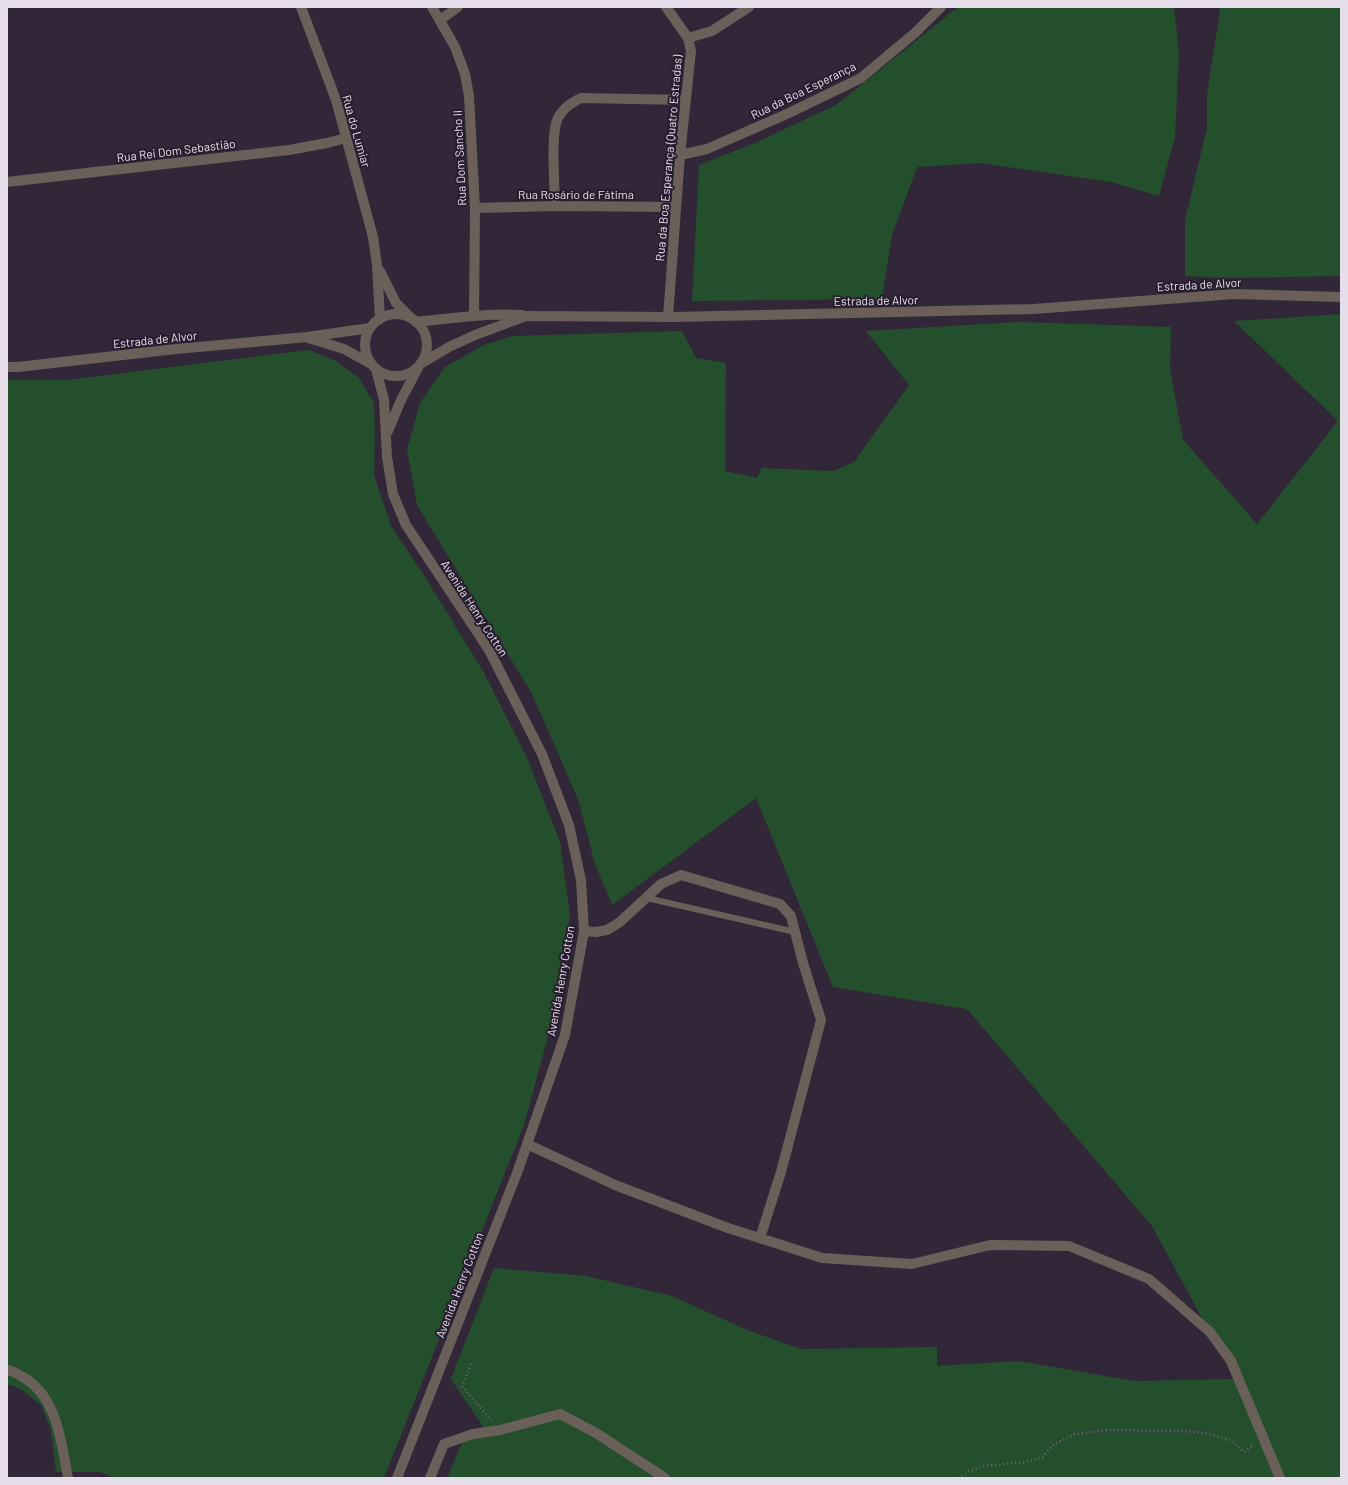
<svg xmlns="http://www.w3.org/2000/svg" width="1348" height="1485" viewBox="0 0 1348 1485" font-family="Barlow,sans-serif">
<rect width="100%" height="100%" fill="#322739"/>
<!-- green -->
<path fill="#244f2d" d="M958,7H1174L1179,52L1175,137L1159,196L1111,182L980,163L917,167L892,235L882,299L692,301L699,165L755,143L836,105Z
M1219,7H1341V276L1220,278L1185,276V220L1207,128V95L1220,11Z
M1341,314V1478H447L462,1443L488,1434L451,1379L494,1268L586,1276L672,1296L747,1330L801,1349L937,1347V1366L1019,1361L1134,1381L1235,1379L1152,1226L967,1009L833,987L756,798L612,905L595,864L578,799L532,694L417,505L407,450L420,403L445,367L484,345L512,336L682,331L696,358L726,363L725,471L757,478L762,468L834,471L854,462L909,385L866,331L1019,322L1171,327L1170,369L1183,440L1257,524L1338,421L1234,321Z
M309,350L334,360L359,378L374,403L375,431L374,475L391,526L425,577L483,671L528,760L560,842L570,915L556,1007L524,1125L384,1478H116L100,1472H56L51,1430L41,1405L21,1389L7,1384V380H68Z"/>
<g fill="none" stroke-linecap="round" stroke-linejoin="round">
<!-- path -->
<path stroke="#6f6575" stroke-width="2.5" stroke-dasharray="1 3" stroke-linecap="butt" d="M471,1364L462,1386L491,1420
M958,1478L970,1471L984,1466L1026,1462L1043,1457L1053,1445L1075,1434L1110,1430L1183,1431L1206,1433L1230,1440L1244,1452L1252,1446V1443"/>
<!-- service -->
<path stroke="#6a6059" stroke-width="6" d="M647,898L795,932"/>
<!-- minor -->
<path stroke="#6a6059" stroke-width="10" d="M301,7L336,100L373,237L377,265L380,319
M432,7L455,47L465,74L469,96L475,208L474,315
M666,7L688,38L691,51L680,155
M440,20L458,7
M688,38L712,31L749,7
M7,182L289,150L327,143L346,138
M555,206C555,186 550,134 558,118C563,108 571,103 581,98L686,100
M475,208L555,206L676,207
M380,271L396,303L411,318
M376,369L384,400L387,457L393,494L406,525L489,650L542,754L569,825L581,880L584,931L565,1035L517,1173L397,1478
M388,431L401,400L418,368
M584,931L596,932L607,930L620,922L661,884L681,875L780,904L791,916L803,963L821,1020L781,1172L760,1238
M527,1144L615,1185L728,1228L822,1258L912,1264L990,1245L1069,1246L1149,1279L1210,1332L1231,1361L1280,1478
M7,1370C12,1371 16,1373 21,1376C57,1395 61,1441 68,1478
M430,1478L444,1444L473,1434L500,1430L560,1414L596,1433L665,1478"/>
<!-- tertiary -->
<path stroke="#6a6059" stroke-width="10" d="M365 345a31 31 0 1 1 62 0a31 31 0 1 1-62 0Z
M668,317L680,155L707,149L789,113L861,78L916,32L941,7
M416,322C452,318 486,313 522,315
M308,338L344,349L371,364
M422,363L449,347L475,335L526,316L674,317L1034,309L1234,294L1341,297
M7,367H18L176,349L307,337L370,328"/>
</g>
<g text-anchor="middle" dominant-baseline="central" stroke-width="4" stroke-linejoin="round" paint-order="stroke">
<!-- street labels -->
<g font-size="12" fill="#e5deea" stroke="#281d2f">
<text transform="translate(803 90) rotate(-26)">Rua da Boa Esperança</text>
<text transform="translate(357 131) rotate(74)">Rua do Lumiar</text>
<text transform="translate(176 150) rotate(-7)">Rua Rei Dom Sebastião</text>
<text transform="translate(459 158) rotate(-93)">Rua Dom Sancho II</text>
<text transform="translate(668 158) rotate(-85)">Rua da Boa Esperança (Quatro Estradas)</text>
<text x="576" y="194">Rua Rosário de Fátima</text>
<text transform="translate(1199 284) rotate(-3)">Estrada de Alvor</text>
<text transform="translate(876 300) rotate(-1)">Estrada de Alvor</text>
<text transform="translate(155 339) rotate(-6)">Estrada de Alvor</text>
<text transform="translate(475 608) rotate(57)">Avenida Henry Cotton</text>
<text transform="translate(560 981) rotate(-80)">Avenida Henry Cotton</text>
<text transform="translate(459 1285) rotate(-69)">Avenida Henry Cotton</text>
</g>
</g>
<!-- border -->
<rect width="1348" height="1485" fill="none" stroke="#e5deea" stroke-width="16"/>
</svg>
